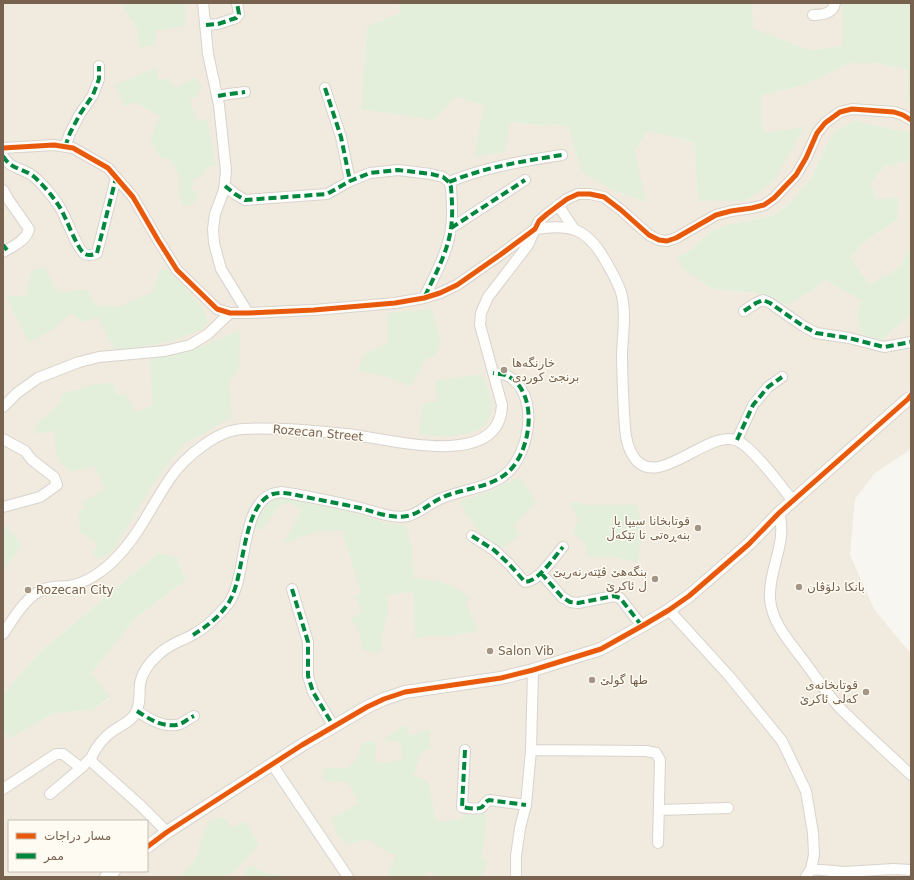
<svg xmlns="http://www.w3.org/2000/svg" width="914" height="880" viewBox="0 0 914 880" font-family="'DejaVu Sans','Noto Naskh Arabic',sans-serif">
<rect width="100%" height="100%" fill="#f8f6f0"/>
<!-- residential -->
<path fill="#f1eade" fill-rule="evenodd" d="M3,3H120L136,27L139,48L157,30L186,5L180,3H400L399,14L367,26L361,109L455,97L485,105L475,157L510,123L568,126L581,172L645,202L635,151L648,131L694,142L698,201L804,128L765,133L761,113L762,95L805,85L851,63H876L908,70L907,100L911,103V133L855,121L829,139L811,178L791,202L775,215L727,225L711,231L691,250L713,289L756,293L787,305L812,291L824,280L862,300L857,315L860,331L870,339L882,340L911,314V449L875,473L855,499L850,555L874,609L911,654V877H3V731L10,738L55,713L93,710L110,698L90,673L136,618L186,580L177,557L158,553L40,652L3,694V573L21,545L7,526L3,530ZM9,821H147V871H9Z
M752,3H842V46L809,50L753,28Z
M911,161V251L908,252L898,269L869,284L851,258L864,242L897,220L876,199L871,184L884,166Z"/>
<!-- green -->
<path fill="#e4efdb" d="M120,3H180L186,5L185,26L157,30L154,45L139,48L136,27Z
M400,3H752L753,28L809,50L842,46V3H911V103L907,100L908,70L876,63H851L805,85L763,95L761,113L765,133L805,127L774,181L745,201H698L694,142L648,131L635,151L646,202L613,190L581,172L568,126L510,123L505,152L474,157L484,105L455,97L434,120L361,109L367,26L399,14Z
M156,68L159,81L167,78L175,88L194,78L201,84L198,96L190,99L196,121L207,119L216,166L207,167L202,177L194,179L192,189L198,194L194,203L183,207L179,193V176L171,159H162L150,140L160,116L134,102L125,107L114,85Z
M855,121L911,133V161L884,166L871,184L876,199L898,198L897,220L864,242L851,258L869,284L898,269L908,252L911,251V314L882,340L870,339L860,331L857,315L861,300L824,280L812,291L787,305L756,293L713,289L683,269L677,257L691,250L711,231L727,225L775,215L791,202L811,178L829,139L839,128Z
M45,268L58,293L87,289L97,306H120L145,296L154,290L159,270L168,269L203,308L208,322L203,329L172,341L129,349H114L98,318L83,322L71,313L55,328L29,343L6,296H26L32,269Z
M432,309L440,341L439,350L434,356L426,359L411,386L383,376L358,371L364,354L388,343V313Z
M240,330L239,367L229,384L232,417L183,445L156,480L111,553L99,559L93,555L97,543L80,532L78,511L84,508L82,502L105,489L94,466L71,472C55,460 54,450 55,431L34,434L38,422L61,403V394L96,384L113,383L117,395L126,394L136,413L152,405L150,358L191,351Z
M482,374C485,384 492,397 492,407C491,442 442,436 419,435L422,405L437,401L435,381Z
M520,477L536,502L514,526L520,535L501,550L479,532L459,502L494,489Z
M280,497L355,513L383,522L406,526L412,545L413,578C438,581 452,582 471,599L466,602L478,631L453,636H429L415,638L413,592L388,595V611L382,635L381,653L367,652L362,648L360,634L351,618L361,613L355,596L361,594L342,530L317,532L283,544L302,509L290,503L280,505L261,530L252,528L260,511L270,500Z
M570,501L588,505H637L641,524L638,563L616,557H588L585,543L573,534L578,520Z
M7,526L21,545L3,573V530Z
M158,553L177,557L186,580L136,618L91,673L110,697L93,710L55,713L10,738L3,731V694L40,652Z
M406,724L409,735L430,730L429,749L421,752L414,775L428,782L436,821L461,820L463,814L469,813L470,810L486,812L485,835L482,858L487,861L484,873L480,877H437L430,871L423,877H386L396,855L387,852L370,840L359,841L351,845C337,838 336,833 331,818L358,804L349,783L322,780L324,768H348L359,755L362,744L372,740L376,744L375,764L402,760L401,742L383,740Z
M220,817L228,821L230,827L236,826L245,821L259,844L235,871L223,877H182L181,875L195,860L204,832L209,822Z
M251,866L267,873L294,877H240Z"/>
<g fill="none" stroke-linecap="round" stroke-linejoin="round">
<!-- minor casing -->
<g stroke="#d8d3cd" stroke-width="12">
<path id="minor" d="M203,3L208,54L219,105L226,171L224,190L215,214L213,229L214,243L221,269L248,313
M813,15C822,15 833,14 835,3
M206,25L218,24L236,18L239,14L237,3
M325,88L341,137L350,181
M218,96L229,94L245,92
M65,147L70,133L80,114L93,95L99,79V66
M3,148L54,145L73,148L108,168L133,197L158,240L177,270L217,309L230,313H248L314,310L395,303L424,298L440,293L457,285L500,255L535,229L539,221L547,214L567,199L578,194H590L604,197L621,210L649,235L659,240L667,241L676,238L716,215L731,211L752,208L764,205L774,198L796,175L806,158L817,133L825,123L840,112L852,109L894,112L903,115L911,120
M3,156C11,169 18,167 30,174C39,179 54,198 59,206C66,216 77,250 85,254C89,256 93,255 97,253L116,178
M449,182C485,167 524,161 562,155
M225,186L235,194L245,200L327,194L350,181L370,173L398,170L431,174L443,177L449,182L451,187C452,201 453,215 451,228C448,252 434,277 424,298
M3,190L8,199L29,229C27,240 12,247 3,252
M558,205L574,229
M451,228L525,180
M535,229C570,224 586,227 605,260C611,271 619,283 622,296C626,314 623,334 622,353C622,373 623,393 624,413C625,427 625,442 632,454C654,496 709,426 738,441C754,449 781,486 793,501
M744,311L756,303L763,300L770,303L803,326L816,333L849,338L884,347L911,342
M3,407L17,393L38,378L79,362L99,357L165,351L190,345L208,334L230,313
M3,439L25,451L32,460L54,477L57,485L40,497L3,507
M737,440L753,405L768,387L782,377
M779,513C788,542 768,570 770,599C772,622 788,640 801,657C814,674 826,693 840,708C863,731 888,753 911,775
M472,536L494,550L509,564L525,582C539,581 554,557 563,547
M541,573L562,597L570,602L578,603L614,596L620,598L642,626
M292,589L308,642V676L313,692L334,727
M669,610L730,677L782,741L806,791L813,833L814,855L811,869L806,877
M3,634C14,618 25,597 44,589C52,586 60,587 69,586C87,583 105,570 118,556C140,533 153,503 171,477C185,457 217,430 243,429C276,427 314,431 347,434C387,438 500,472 502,405L480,325L481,313L488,297L528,245L535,229
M137,711C149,719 165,729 180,724C185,722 189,718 194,716
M465,750L462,807C468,808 478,810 482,807C485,804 485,802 489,800L526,805
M531,750L646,751L656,753L660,760L658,843
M272,764L348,877
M3,789L56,754H63L81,768L91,758
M50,794L81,768
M659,810L728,808
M167,832L140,805L93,763L91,758C96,747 104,737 114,730C122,725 130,722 135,714C141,705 139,693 140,684C142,671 150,662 159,654C169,644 182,641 194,634C207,627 218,616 228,604C248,578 239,507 272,494C274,493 278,493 281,492C307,496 335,502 361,508C376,512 392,519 408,516C420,513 429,503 440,499C462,489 489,489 507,473C530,452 540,394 508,376C504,374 498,374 493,373
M811,869L844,872L893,869L911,870
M516,877V856L520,828L526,805L531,750L533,670"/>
</g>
<!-- tertiary casing -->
<g stroke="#d8d3cd" stroke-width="14">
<path id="tertiary" d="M147,847L167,832L302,745L367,707L384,699L405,692L501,678L533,670L601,649L642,626L669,610L689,596L726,564L749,544L779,513L908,399
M106,877L114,871"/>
</g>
<!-- minor -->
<use href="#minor" stroke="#fefefd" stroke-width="10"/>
<!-- tertiary -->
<use href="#tertiary" stroke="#fefefd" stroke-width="12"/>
<!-- quiet -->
<path stroke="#00873e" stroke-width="4" stroke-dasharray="8 4" stroke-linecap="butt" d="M206,25L218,24L236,18L239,14L237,3
M325,88L341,137L350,181
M218,96L229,94L245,92
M65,147L70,133L80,114L93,95L99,79V66
M3,156C11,169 18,167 30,174C39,179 54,198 59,206C66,216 77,250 85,254C89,256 93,255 97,253L116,178
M449,182C485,167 524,161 562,155
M225,186L235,194L245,200L327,194L350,181L370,173L398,170L431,174L443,177L449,182L451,187C452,201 453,215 451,228C448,252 434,277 424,298
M451,228L525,180
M3,245L7,250
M744,311L756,303L763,300L770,303L803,326L816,333L849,338L884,347L911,342
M737,440L753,405L768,387L782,377
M472,536L494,550L509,564L525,582C539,581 554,557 563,547
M541,573L562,597L570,602L578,603L614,596L620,598L642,626
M292,589L308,642V676L313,692L334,727
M193,635C209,625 226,612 233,594C244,569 244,503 273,494C280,492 285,493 292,494C314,499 337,503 360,508C375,512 391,519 407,516C419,514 429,504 439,499C461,488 488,489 507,473C531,453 540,394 508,376C504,374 498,374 493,373
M137,711C149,719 165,729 180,724C185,722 189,718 194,716
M465,750L462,807C468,808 478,810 482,807C485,804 485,802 489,800L526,805"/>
<!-- cycleway casing -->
<g stroke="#fefbf3" stroke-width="8">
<path id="cycleway" d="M3,148L54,145L73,148L108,168L133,197L158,240L177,270L217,309L230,313H248L314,310L395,303L424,298L440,293L457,285L500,255L535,229L539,221L547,214L567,199L578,194H590L604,197L621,210L649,235L659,240L667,241L676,238L716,215L731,211L752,208L764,205L774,198L796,175L806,158L817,133L825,123L840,112L852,109L894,112L903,115L911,120
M147,847L167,832L302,745L367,707L384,699L405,692L501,678L533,670L601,649L642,626L669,610L689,596L726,564L749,544L779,513L908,399L911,395"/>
</g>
<!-- cycleway -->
<use href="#cycleway" stroke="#e8590c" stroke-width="5"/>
</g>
<!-- markers -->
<g fill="#a49687" stroke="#fefbf3" stroke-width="1.5">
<circle cx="504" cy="370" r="4"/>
<circle cx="698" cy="528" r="4"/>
<circle cx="655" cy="579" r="4"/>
<circle cx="799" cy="587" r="4"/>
<circle cx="28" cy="590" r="4"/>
<circle cx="490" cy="651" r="4"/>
<circle cx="592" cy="680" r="4"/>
<circle cx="866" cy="692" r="4"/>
</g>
<g text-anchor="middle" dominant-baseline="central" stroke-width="3" stroke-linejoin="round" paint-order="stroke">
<!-- poi labels -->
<g font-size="12" fill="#77624f" stroke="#fefbf3" text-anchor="start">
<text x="512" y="363">خارنگەها<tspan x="512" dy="14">برنجێ کوردی</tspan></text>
<text x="690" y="521" text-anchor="end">قوتابخانا سیپا یا<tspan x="690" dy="14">بنەڕەتی تا تێکەڵ</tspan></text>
<text x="647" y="572" text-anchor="end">بنگەهێ ڤێتەرنەریێ<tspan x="647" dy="14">ل ئاکرێ</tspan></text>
<text x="807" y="587">بانکا دلۆڤان</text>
<text x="36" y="590">Rozecan City</text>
<text x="498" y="651">Salon Vib</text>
<text x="600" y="680">طها گولێ</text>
<text x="858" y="685" text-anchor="end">قوتابخانەی<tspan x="858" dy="14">کەلی ئاکرێ</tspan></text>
</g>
<!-- street labels -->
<g font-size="12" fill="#77624f" stroke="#fefbf3">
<text transform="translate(318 433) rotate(5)">Rozecan Street</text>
</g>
</g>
<!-- border -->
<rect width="914" height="880" fill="none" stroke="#77624f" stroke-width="8"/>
<!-- legend -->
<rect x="8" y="820" width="140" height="52" fill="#fefbf3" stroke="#c8beb1"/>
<rect x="16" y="833" width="20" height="6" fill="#e8590c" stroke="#c8beb1"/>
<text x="44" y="840" font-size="12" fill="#77624f">مسار دراجات</text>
<rect x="16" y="853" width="20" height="6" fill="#00873e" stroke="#c8beb1"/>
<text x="44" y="860" font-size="12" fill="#77624f">ممر</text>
</svg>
